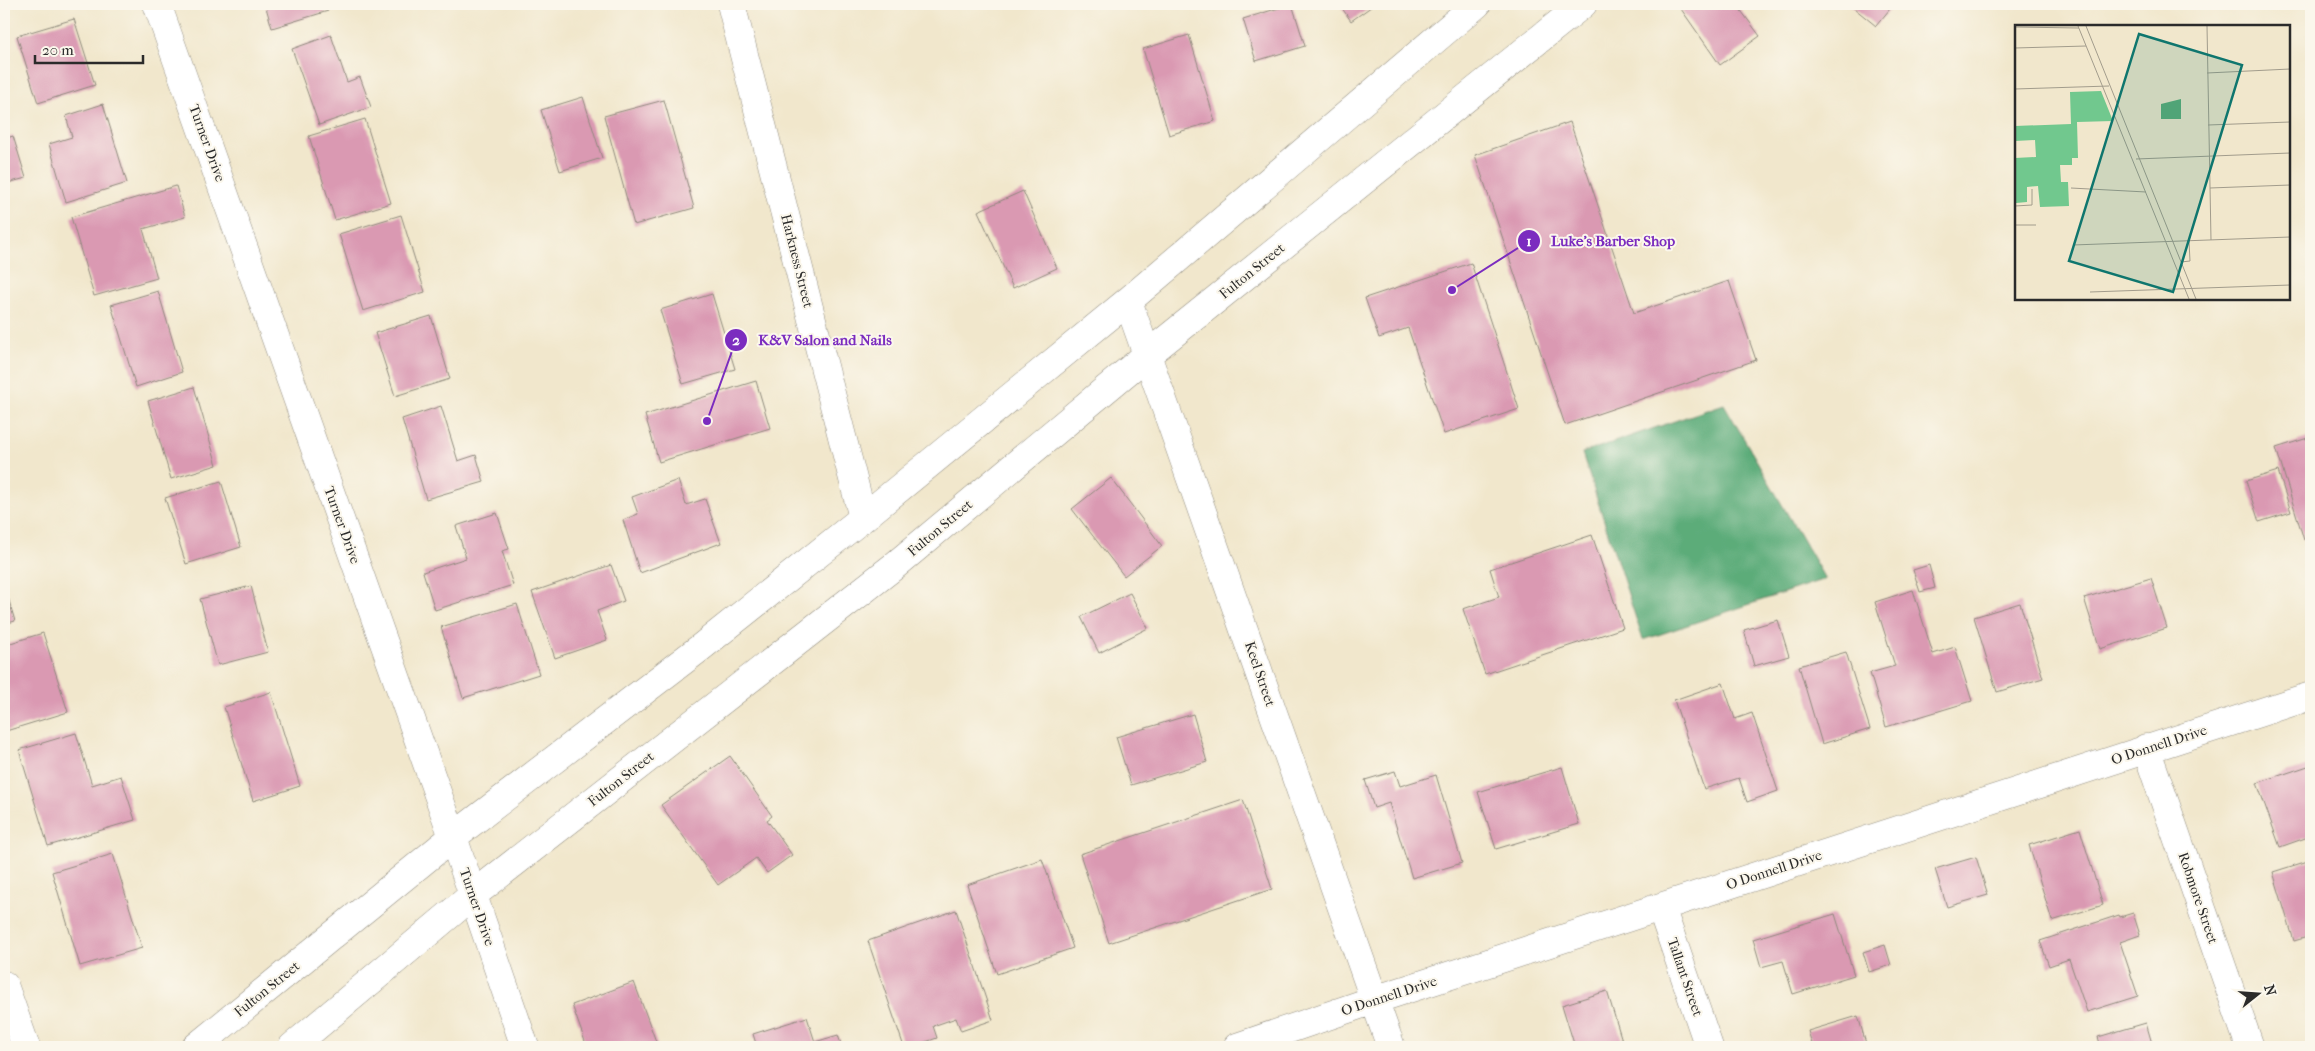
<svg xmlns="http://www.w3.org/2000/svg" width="2315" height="1051" viewBox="0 0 2315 1051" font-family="'IM FELL French Canon',serif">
<rect width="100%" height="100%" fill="#fbf7ec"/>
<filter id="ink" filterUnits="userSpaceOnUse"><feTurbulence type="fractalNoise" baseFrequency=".02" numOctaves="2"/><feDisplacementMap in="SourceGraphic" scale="10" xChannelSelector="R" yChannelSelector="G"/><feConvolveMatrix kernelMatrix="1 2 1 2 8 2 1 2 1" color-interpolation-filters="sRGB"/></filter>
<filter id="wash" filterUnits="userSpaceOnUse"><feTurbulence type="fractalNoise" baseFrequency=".0096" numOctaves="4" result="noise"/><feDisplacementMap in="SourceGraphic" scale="20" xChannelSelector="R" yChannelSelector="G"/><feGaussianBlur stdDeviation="1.12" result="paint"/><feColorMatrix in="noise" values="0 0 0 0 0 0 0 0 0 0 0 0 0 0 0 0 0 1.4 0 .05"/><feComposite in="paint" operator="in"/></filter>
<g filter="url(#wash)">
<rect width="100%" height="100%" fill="#f1e7cc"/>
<!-- forest -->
<path fill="#5cac79" stroke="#446c52" d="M1724,404L1825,579L1643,640L1582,453Z"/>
<g id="blocks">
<!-- building -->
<path fill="#da99b2" d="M265,4H326L328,11L272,28Z
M1292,4L1305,46L1256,61L1243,19Z
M1339,4H1375L1351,21Z
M1689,4H1736L1760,36L1720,65L1681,9Z
M1849,4H1894L1876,26Z
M74,19L95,85L38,103L17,36Z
M331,35L347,82L360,77L371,107L319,125L292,49Z
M1189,35L1215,121L1169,135L1143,49Z
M583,97L602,158L560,171L541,110Z
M664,100L694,208L634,225L604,116Z
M103,104L127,183L66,202L49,144L72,137L66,116Z
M365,119L391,203L335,220L309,136Z
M1570,122L1634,313L1729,281L1756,360L1565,425L1475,155Z
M13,136L26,178L4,184V139Z
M176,186L185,217L143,229L157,278L94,296L71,217Z
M1023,191L1057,268L1013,288L978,211Z
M401,215L425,292L363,311L339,234Z
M1471,263L1519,409L1444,434L1408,328L1379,338L1365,298Z
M158,291L182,372L136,387L111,305Z
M712,294L735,369L683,384L660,310Z
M431,316L450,379L395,396L375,333Z
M756,381L770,428L659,462L645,415Z
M194,387L217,465L171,479L148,401Z
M441,406L458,461L476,455L484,482L426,499L402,419Z
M2311,437V538L2304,540L2276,448Z
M2278,471L2291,512L2259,522L2246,481Z
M1111,478L1162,546L1124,576L1072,509Z
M678,480L686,505L705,499L721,543L640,573L623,520L638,514L632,497Z
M221,481L241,547L186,564L165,498Z
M497,513L509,549L502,551L513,585L435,610L423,572L466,558L456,526Z
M1592,535L1623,628L1485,674L1463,609L1499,597L1490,569Z
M611,565L624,601L597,611L607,640L555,658L532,592Z
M1929,565L1935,588L1920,592L1913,570Z
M2151,578L2167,628L2100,649L2084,598Z
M4,584L15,621L4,624Z
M251,586L268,652L218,665L200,599Z
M1913,590L1933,654L1955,647L1972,701L1886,727L1870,673L1895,666L1875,602Z
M1130,593L1148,628L1099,653L1081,617Z
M2020,603L2043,678L1997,692L1974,617Z
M517,604L539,674L463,698L441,627Z
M1778,620L1789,656L1754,666L1744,630Z
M43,633L68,712L6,731L4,725V645Z
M1846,652L1870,729L1822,744L1799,666Z
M1723,683L1735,719L1752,713L1778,791L1747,802L1739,778L1704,789L1674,700Z
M271,692L300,786L253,801L224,707Z
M1193,714L1207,762L1131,785L1116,737Z
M76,733L92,785L121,776L135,820L48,846L19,750Z
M730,756L772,816L767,820L792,855L767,873L756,858L718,885L661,805Z
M2311,765V836L2280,847L2257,783Z
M1562,767L1579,824L1496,849L1478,792Z
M1395,771L1400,786L1436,775L1462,863L1412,878L1389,803L1374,808L1365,780Z
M1243,800L1272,889L1109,943L1080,854Z
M2080,829L2103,905L2052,921L2029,845Z
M113,854L142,948L80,966L52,872Z
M1976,857L1988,895L1947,907L1935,869Z
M1042,859L1073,948L997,974L967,885Z
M2311,860V936L2294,941L2273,872Z
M956,910L993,1020L961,1031L956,1018L933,1026L937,1038L911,1047H904L868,941Z
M2133,913L2140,935L2120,942L2138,996L2087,1012L2069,959L2049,966L2040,941L2119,915L2120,917Z
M1835,914L1854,975L1793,994L1783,961L1761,967L1753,939Z
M1885,945L1891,965L1869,972L1863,952Z
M634,982L658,1047H587L572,1005Z
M1607,991L1624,1047H1575L1562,1005Z
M1858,1016L1867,1047H1813L1808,1031Z
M807,1017L815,1042L838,1035L842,1047H757L753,1034Z
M2146,1023L2153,1047H2101L2098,1037Z"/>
</g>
</g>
<g filter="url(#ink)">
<use href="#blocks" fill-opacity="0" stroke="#8e897c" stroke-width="1"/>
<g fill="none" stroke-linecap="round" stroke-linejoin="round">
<!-- minor casing -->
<g stroke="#8e897c" stroke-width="29">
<path id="minor" d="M157,4L453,837L525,1047
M731,4L863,518
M1128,301L1391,1047
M2146,748L2250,1047
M1661,907L1709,1047
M4,985L26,1047
M196,1047L453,837L700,648L863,518L1128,301L1477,4
M292,1047L473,895L893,567L1147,355L1583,4
M1237,1047L1374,1000L2311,696"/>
</g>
<!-- minor -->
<use href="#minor" stroke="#fff" stroke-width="28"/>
</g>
</g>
<g text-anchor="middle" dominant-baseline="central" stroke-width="4" stroke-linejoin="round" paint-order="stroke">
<!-- street labels -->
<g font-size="14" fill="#2b2b2b" stroke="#fbf7ec">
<text transform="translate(207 143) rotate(70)">Turner Drive</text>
<text transform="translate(797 261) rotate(76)">Harkness Street</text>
<text transform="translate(1252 271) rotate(-39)">Fulton Street</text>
<text transform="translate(342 525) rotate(70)">Turner Drive</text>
<text transform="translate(940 528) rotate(-40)">Fulton Street</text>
<text transform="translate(1260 674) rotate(71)">Keel Street</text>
<text transform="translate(2159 745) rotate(-18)">O Donnell Drive</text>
<text transform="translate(621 779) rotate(-38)">Fulton Street</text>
<text transform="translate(1774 870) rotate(-18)">O Donnell Drive</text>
<text transform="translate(2198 898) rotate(71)">Robmore Street</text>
<text transform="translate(477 907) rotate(71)">Turner Drive</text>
<text transform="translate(1685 977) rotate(71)">Tallant Street</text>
<text transform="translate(267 989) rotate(-39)">Fulton Street</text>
<text transform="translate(1389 996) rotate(-18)">O Donnell Drive</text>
</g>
</g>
<!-- overview -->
<g transform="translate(2015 25)">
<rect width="275" height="275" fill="#f1e7cc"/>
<path d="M86,66L98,96L62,97L63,133H57V140H45L46,157H53L54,181L25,182L23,161L12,162V177L1,178L0,133L21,132L20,115L0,116V101L56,99L55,67Z" fill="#71c88e"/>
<path d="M166,74V94H146V79Z" fill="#5cac79"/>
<path fill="none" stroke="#a29c8c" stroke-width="1" d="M63,1L174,274M71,1L181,274M192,1L196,215M0,2L64,3M0,23L71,21M192,48L275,44M0,64L94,61M193,100L275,97M121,134L275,128M56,163L131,167M195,163L275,160M0,181L17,180V164M0,200H21M58,220L275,212M166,237L175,236L174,216M75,267L275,260"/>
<path fill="#0f766e" fill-opacity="0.15" stroke="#0f766e" stroke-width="2.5" d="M124,9L227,40L158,267L54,236Z"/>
<rect width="275" height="275" fill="none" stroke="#2b2b2b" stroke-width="2.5"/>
</g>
<!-- callouts -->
<path fill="none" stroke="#7b2cbf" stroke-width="2" d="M1452 290L1529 241M707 421L736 340"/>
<g fill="#7b2cbf" stroke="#fbf7ec" stroke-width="2">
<circle cx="1452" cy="290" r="5"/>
<circle cx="707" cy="421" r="5"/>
<circle cx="1529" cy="241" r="12"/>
<circle cx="736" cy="340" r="12"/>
</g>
<g font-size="15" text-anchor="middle" font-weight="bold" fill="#fff">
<text x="1529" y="246">1</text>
<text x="736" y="345">2</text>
</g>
<g font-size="15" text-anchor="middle" font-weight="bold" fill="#7b2cbf" stroke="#fbf7ec" stroke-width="4" stroke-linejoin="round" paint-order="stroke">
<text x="1613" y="246">Luke's Barber Shop</text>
<text x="825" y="345">K&amp;V Salon and Nails</text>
</g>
<!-- margin -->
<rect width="2315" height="1051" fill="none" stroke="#fbf7ec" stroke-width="20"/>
<!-- north arrow -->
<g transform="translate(2258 994) rotate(73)" stroke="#fbf7ec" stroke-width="4" paint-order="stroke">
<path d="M0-4L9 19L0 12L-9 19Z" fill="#2b2b2b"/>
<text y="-8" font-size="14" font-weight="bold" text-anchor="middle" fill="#2b2b2b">N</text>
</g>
<!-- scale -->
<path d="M35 55v8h108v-8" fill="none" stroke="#2b2b2b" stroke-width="2.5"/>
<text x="42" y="55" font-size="15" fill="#2b2b2b" stroke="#fbf7ec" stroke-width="4" paint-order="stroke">20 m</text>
</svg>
